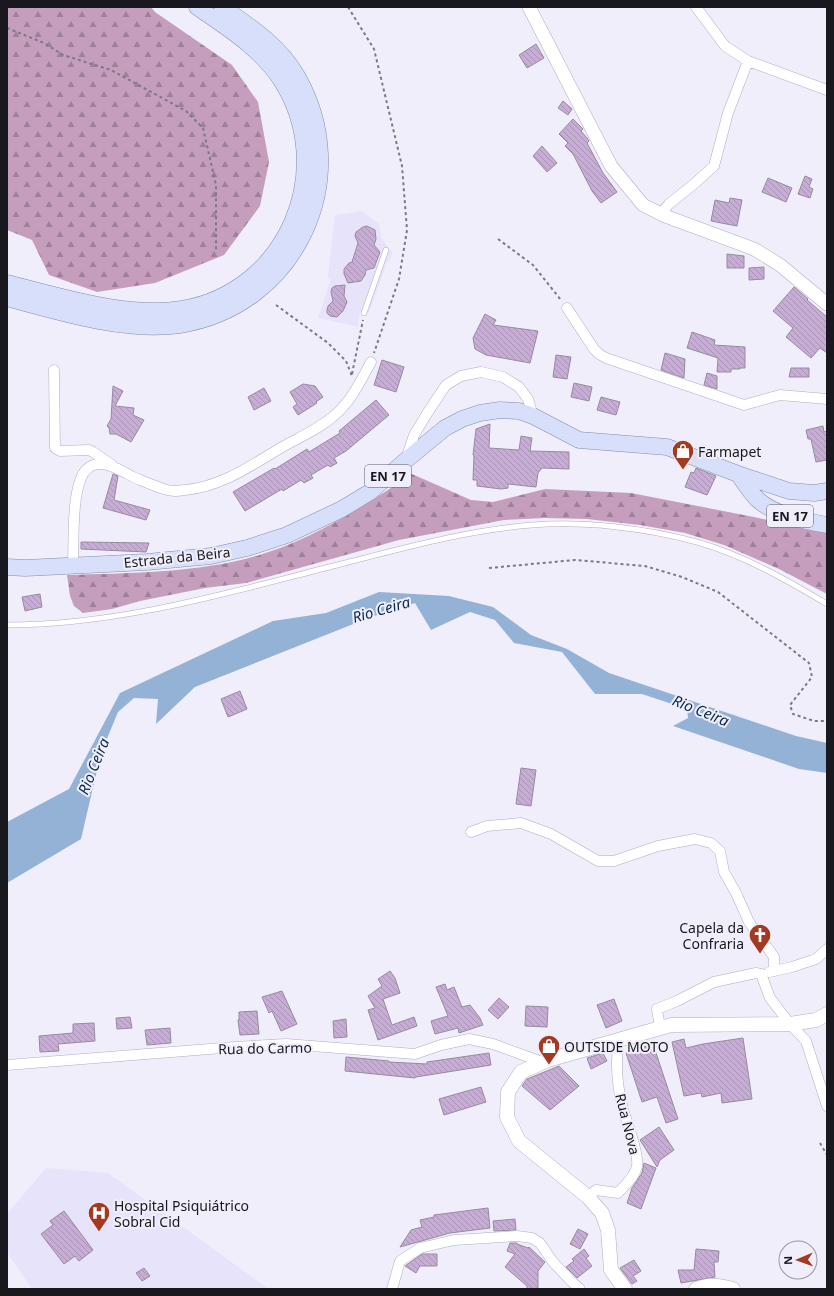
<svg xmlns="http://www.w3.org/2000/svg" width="834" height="1296" viewBox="0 0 834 1296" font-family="'Noto Sans',sans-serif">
<defs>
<pattern id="forest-firs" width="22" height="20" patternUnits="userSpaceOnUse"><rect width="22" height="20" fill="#c59ebd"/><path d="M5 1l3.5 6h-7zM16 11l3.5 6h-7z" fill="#9f8099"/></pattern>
<pattern id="building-back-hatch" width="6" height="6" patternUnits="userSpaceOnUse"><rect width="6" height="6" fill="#c7add5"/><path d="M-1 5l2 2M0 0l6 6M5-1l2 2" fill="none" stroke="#aa94b6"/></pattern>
</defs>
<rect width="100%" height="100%" fill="#f0eefb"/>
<!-- built -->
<path fill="#e7e3fa" d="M362,211L378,223L381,234L380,236L390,250L393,251L389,262H387L369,313L360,312L358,327L318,318L331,279L328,278V275L335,215Z
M46,1168L108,1173L269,1289H32L7,1252V1214Z"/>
<!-- forest -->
<path fill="url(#forest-firs)" d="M7,7H151L155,12L232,65L258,102L269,162L260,206L224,255L155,283L97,292L49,275L32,240L7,230Z
M412,474L471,500L493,502L545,489L631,493L754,517L827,533V594L779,569L724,545L685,533L640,525L587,519L545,518L504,520L399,540L246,583L205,588L140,601L112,609L83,613L74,606L70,596L67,575C127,573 187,573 245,559C306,544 361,508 412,474Z"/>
<!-- water -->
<path fill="#93b2d6" d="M379,592L449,596L493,607L531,635L567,649L609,673L796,736L827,743V773L799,769L673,726L688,718L687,709L642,694H595L562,652L514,643L495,620L470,612L431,630L415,603L371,617L195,687L156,724L158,699L134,698L118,712L101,753L81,839L7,883V822L69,789L120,693L273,621L326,613Z"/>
<!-- building -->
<path fill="url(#building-back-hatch)" stroke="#968b9d" d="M536,44L544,58L527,68L519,55Z
M563,101L572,109L568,115L558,108Z
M573,119L583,129L581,131L587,138L589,141L587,143L603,173L617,192L601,203L592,191L573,154L565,146L568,143L559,134Z
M542,146L557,163L547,172L533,156Z
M805,176L812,179L809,187L813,189L810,198L798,194Z
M768,178L792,188L786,202L762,192Z
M730,198L742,200L737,226L711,221L715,200L729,203Z
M367,226L375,230L376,239L374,245L380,252L374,268L366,270L365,275L361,281L348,283L344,274V269L349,263L352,262L358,243L355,236L356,232L363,227Z
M727,254L744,256V268H727Z
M764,267V279L749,280V268Z
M345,285L344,296L347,302L343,311L337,317L330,316L327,313V310L328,306L333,301L331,292L332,288L335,286Z
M794,287L808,299L807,300L827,317V353L820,348L811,358L786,337L793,328L773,311Z
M485,314L496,320L493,325L538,331L530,363L486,355L475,349L473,338Z
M692,332L715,340L714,345L745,347V368H740V369H731V372H717L718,358L687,348Z
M665,353L685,359L684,378L661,370Z
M556,355L571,357L567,379L553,377Z
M382,360L404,367L396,392L374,385Z
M791,368H809V377H789Z
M707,373L717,376V389L704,385Z
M574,383L592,387L589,401L571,397Z
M303,384L315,386L323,397L316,402L317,403L298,415L293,407L297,404L290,392Z
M113,386L123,391L115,406L134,408L133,415L144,420L131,442L116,434H110L109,428L107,426L111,419Z
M264,388L271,401L254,410L248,397Z
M601,397L620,402L616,415L597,410Z
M376,400L389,415L346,451L334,458L337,463L330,467L328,465L311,475L313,478L304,483L301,480L283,491L282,489L245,511L233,492L274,468L275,469L307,449L309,452L340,433L339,431Z
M490,424L489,448L519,450L521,436L532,438L530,451L569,452V469L542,468L538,473L536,487L508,484V488L501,489L477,486V480H473L474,455H473L476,429Z
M823,426L824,432L827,431V460L816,462L811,439H808L806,430Z
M696,468L716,476L707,495L685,487L691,472L694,473Z
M113,474L118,476L114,500L150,510L146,520L103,508Z
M81,542L149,543L146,552L81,549Z
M40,594L42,607L25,611L22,597Z
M240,691L247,709L228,717L221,699Z
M521,768L536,770L531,806L516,804Z
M390,971L395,978L400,993L383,999L392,1025L414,1017L417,1026L378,1040L368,1010L375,1008L368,996L382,986L378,979Z
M445,984L447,990L454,987L462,1007L470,1005L480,1018L483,1025L459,1033L458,1028L435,1034L431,1021L448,1016L436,987Z
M282,991L297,1024L281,1031L272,1011L269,1013L262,997Z
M499,998L509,1007L498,1019L488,1010Z
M614,999L622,1021L606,1028L597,1005Z
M526,1006L548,1007L547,1027L525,1026Z
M257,1011L259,1034L240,1035L238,1020H239V1012Z
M130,1017L132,1028L117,1029L116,1018Z
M346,1019L347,1037L334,1038L333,1021Z
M94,1023L95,1041L58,1044L59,1051L40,1052L39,1036L73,1033V1024Z
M170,1028L171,1043L147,1045L145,1030Z
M743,1038L752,1099L722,1103L721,1093L702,1097L701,1093L684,1096L672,1042L684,1039L686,1048L703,1044Z
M653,1044L678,1119L666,1123L657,1097L642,1102L626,1053Z
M489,1053L491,1065L416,1077L415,1078L345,1071L346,1057L389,1061V1062L427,1064V1062Z
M603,1053L607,1061L591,1069L587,1058Z
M559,1066L579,1086L550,1110L522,1086L527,1079Z
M481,1087L486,1102L444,1115L439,1099Z
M659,1127L674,1150L660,1160L657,1167L640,1140Z
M644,1163L656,1168L641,1209L627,1203L632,1188L642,1173Z
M488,1208L490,1228L450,1233L400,1247L411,1230L422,1227L420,1220L434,1217V1215Z
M64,1211L93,1250L79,1261L75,1256L64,1264L41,1234L53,1225L50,1221Z
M515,1219L516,1230L494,1231L493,1221Z
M578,1229L588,1234L580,1249L570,1244Z
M510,1243H517V1244L528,1248L529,1247L545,1262L538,1271V1289H527V1286L505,1267L515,1254L507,1251Z
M584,1249L589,1256L586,1258L592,1266L577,1278L566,1267L574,1261L572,1259Z
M696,1249L719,1251L718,1262H714L715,1277L681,1283L678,1270H694Z
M422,1254H437V1266H420L416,1273L405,1266Z
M634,1260L641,1271L633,1276L637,1281L632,1284L620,1268Z
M144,1268L150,1276L142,1281L136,1273Z"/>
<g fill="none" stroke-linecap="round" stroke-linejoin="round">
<!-- service casing -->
<g stroke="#b0adc1" stroke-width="6">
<path id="service" d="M364,313L386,250
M7,625C122,625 234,591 345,563C407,547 469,530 532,525C585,521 645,528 697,542C743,555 785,579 827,604"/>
</g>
<!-- minor casing -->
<g stroke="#b0adc1" stroke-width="11">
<path id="minor" d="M696,7L725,46L748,61L827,90
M661,214L669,204L694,184L714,166L728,113L748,61
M567,308L594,349L599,354L606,358L744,405L780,395L827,399
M54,370L55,448L60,451L89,450L93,452L112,465
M406,459L414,435L428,412L446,385L461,376L481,372L503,377L519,387L528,399L533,416
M73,565C74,543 71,486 86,470C99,456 120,470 133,477C143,481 154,486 164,489C171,492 178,491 185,490C222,487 253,464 284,446C302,436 321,428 336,414C352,400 361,380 371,362
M471,832L487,826L521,823L551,834L598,861H614L658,846L695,839L711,843L720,851L724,872L736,893L749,922L774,957V971
M769,972L792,967L816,959L827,949
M660,1028L657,1009L677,1001L714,982L756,973L761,974L770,998L790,1024L806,1041L827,1106
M7,1065L235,1047L286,1044L415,1054L441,1045L469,1039L493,1044L542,1062
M588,1197L596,1190L618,1193C624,1186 635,1177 637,1166C639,1154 627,1122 623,1109C617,1086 615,1063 619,1039
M392,1289L400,1261L420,1248L454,1240L517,1236L532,1238L540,1243L553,1262L572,1282L580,1289"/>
</g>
<!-- tertiary casing -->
<g stroke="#b0adc1" stroke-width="14">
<path id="tertiary" d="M529,7L611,166L643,205L665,216L754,249L780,265L827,304"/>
</g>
<!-- secondary casing -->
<g stroke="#b0adc1" stroke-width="15">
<path id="secondary" d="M625,1289L611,1270L608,1230L602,1213L588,1197L519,1141L507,1117L508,1092L521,1072L548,1060L671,1025L790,1024L816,1020L827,1014
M696,1289C710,1284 718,1285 733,1289"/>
</g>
<!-- primary casing -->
<g stroke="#848cac" stroke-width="17">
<path id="primary" d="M7,283C59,296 128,318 182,309C288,291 338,169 281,80C260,48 227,28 197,7
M7,298C58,312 127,333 180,325C297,306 356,178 297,76C280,46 251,27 222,7
M738,474C744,482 750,492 757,499C774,515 805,521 827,525
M7,567L25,568L147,562L211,556L247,548L287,535L342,509L370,492L405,461L445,428L462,419L480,413L500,410L519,411L533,416L579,440L667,447L738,474L789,491L814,493L827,491"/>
</g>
<!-- path -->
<path stroke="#7b7983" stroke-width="2" stroke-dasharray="3 3" stroke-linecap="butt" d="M348,7L374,49L402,166L407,230L399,279L374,353
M7,28L44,43L63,55L111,70L186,111L203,128L216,185V251
M498,239L533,265L561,300
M276,305L328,343L346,361L352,376
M352,374L363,320
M489,568L575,560L645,566L682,577L718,592L809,663L812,677L790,705L793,714L814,721H827
M820,1143L827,1155"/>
<!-- service -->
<use href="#service" stroke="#fff" stroke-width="5"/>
<!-- minor -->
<use href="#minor" stroke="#fff" stroke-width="10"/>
<!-- tertiary -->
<use href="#tertiary" stroke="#fff" stroke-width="13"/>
<!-- secondary -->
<use href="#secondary" stroke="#fff" stroke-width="14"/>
<!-- primary -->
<use href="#primary" stroke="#d7dffb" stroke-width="16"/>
</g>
<!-- icons -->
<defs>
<g id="shop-pin" transform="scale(1.15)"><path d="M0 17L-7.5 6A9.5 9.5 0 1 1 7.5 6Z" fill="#a23921" stroke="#f0eefb"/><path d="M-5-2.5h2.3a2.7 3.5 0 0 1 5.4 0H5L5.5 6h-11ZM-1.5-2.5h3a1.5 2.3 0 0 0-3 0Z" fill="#fff"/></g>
<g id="church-pin" transform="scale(1.15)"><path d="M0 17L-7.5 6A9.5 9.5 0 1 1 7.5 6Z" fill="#a23921" stroke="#f0eefb"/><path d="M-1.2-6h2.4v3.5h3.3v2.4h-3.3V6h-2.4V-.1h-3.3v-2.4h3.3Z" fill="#fff"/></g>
<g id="hospital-pin" transform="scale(1.15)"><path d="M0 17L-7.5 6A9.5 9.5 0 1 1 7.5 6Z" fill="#a23921" stroke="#f0eefb"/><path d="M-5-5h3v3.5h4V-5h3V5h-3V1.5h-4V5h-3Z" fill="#fff"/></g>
</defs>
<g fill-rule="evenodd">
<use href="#shop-pin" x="683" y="451"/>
<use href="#church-pin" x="760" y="935"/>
<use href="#shop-pin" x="549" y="1046"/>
<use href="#hospital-pin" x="99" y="1213"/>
</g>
<g text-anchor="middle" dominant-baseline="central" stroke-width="4" stroke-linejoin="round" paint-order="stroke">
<!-- shield labels -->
<g fill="#f0eefb" stroke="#5a5861" stroke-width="1">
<rect x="365" y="465" width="46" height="22" rx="3"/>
<rect x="767" y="505" width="46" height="22" rx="3"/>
</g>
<g font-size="13" font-weight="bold" fill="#19181f">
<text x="388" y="476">EN 17</text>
<text x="790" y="516">EN 17</text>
</g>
<!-- poi labels -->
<g font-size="14" fill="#19181f" stroke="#f0eefb" text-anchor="start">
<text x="698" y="451">Farmapet</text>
<text x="744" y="927" text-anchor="end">Capela da<tspan x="744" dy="16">Confraria</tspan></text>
<text x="564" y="1046">OUTSIDE MOTO</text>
<text x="114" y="1205">Hospital Psiquiátrico<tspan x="114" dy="16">Sobral Cid</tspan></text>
</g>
<!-- street labels -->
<g font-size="14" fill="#19181f" stroke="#f0eefb">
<text transform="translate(177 557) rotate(-6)">Estrada da Beira</text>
<text transform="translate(265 1048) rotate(-1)">Rua do Carmo</text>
<text transform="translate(628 1124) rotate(76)">Rua Nova</text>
</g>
<!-- water labels -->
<g font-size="15" font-style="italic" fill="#092a4c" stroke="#f0eefb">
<text transform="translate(381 609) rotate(-16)">Rio Ceira</text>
<text transform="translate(701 710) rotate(22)">Rio Ceira</text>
<text transform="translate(93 766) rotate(-68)">Rio Ceira</text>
</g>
</g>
<!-- border -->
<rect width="834" height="1296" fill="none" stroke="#19181f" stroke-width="16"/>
<!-- north arrow -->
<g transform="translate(798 1260) rotate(268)"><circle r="19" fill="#f0eefb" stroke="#9a98a3"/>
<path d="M0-3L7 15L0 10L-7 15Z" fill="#a23921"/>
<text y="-6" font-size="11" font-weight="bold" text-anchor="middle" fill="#19181f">N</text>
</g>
</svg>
